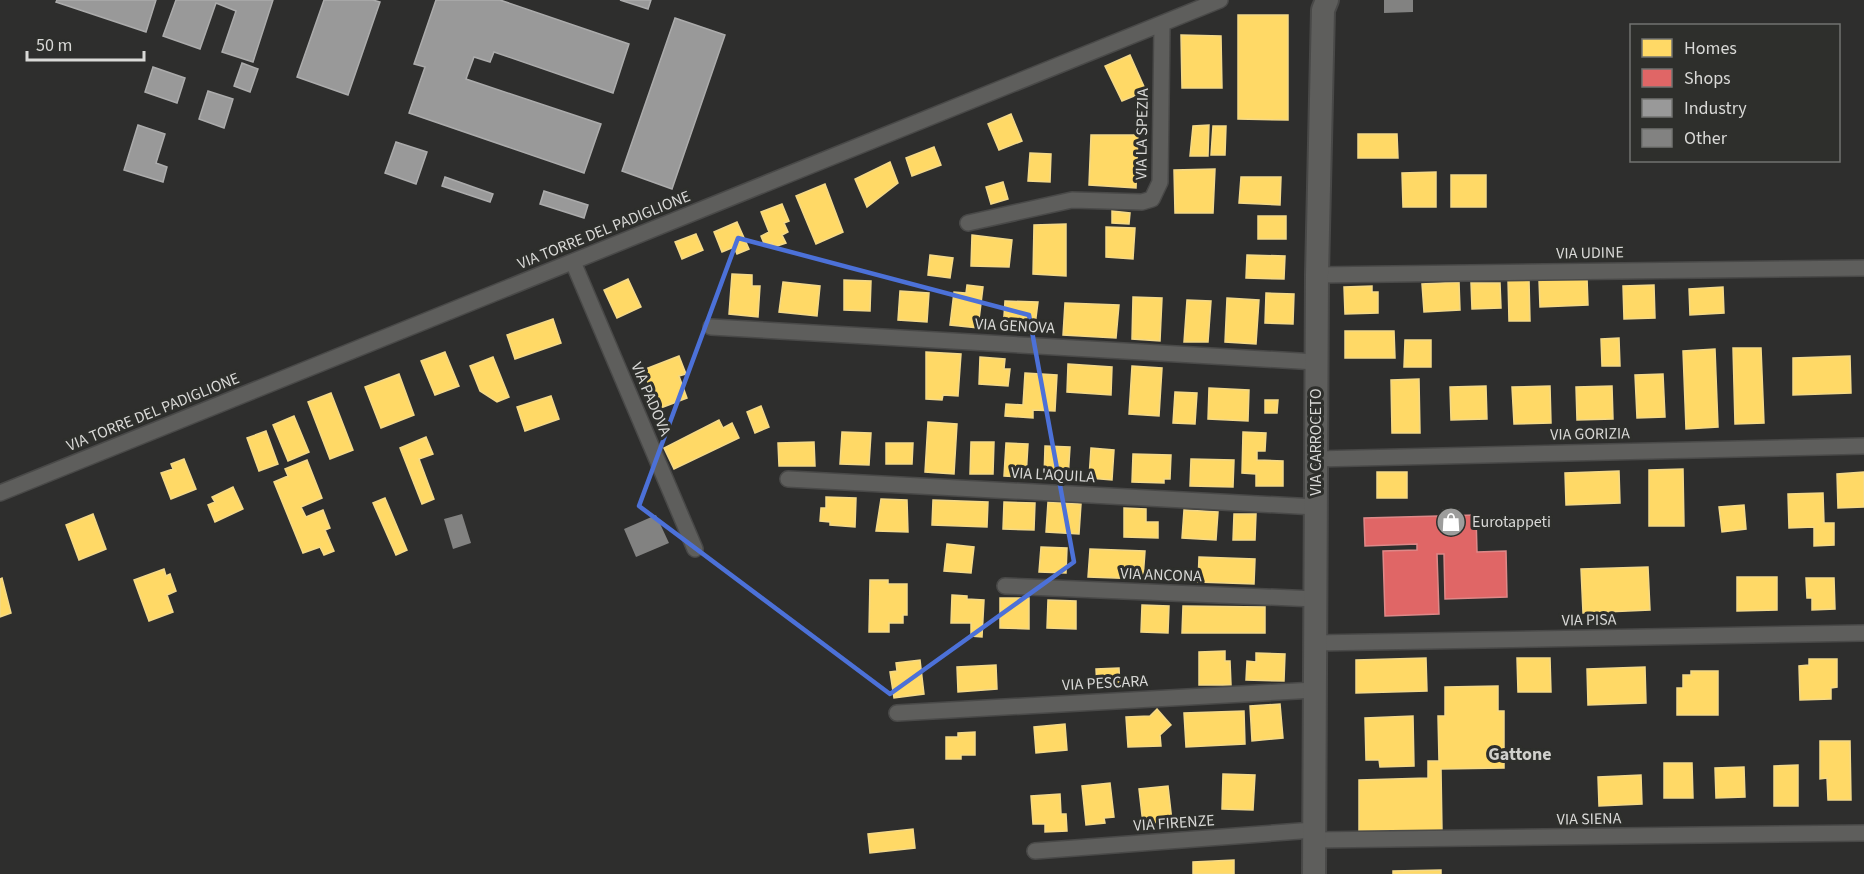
<svg xmlns="http://www.w3.org/2000/svg" width="1864" height="874" viewBox="0 0 1864 874" font-family="'Source Sans 3',sans-serif">
<rect width="100%" height="100%" fill="#2e2e2d"/>
<!-- homes -->
<path fill="#ffd966" stroke="#f4d988" stroke-width="1.5" d="M1238,15H1288V120L1238,119Z
M1181,35L1221,36L1222,88H1182Z
M1130,55L1146,91L1122,101L1105,66Z
M1011,114L1022,141L999,150L988,124Z
M1209,125L1208,156H1190L1193,126Z
M1213,126H1226L1225,155H1211Z
M1358,134H1397L1398,158H1358Z
M1091,135H1138L1136,188L1089,185Z
M934,147L941,165L912,176L906,158Z
M1030,153L1051,154L1050,182L1028,181Z
M890,162L898,183L867,207L855,179Z
M1215,169L1213,213H1175L1174,170Z
M1436,172V207H1403L1402,173Z
M1451,175H1486V207H1451Z
M1241,177H1281L1280,205L1239,203Z
M1003,182L1008,199L991,204L986,187Z
M825,184L843,232L816,244L796,196Z
M782,204L789,221L784,223L788,232L782,235L786,243L774,247L772,243L765,246L761,236L769,232L761,212Z
M1112,211L1130,213L1129,224L1112,223Z
M1258,216H1286V239H1258Z
M737,222L749,249L737,254L734,247L722,252L714,232Z
M1066,224V276L1033,274L1034,225Z
M1106,227L1135,228L1133,259L1106,257Z
M696,234L703,250L682,259L675,242Z
M972,235L1012,240L1009,267L971,266Z
M930,255L953,258L950,278L928,275Z
M1247,255L1285,256L1284,279L1246,278Z
M732,274L752,275V286H760L758,317L729,314Z
M1587,278L1588,305L1540,307L1539,280Z
M628,279L641,307L617,318L604,290Z
M844,280L871,281L870,311L844,310Z
M1508,280H1529L1530,321H1509Z
M783,282L820,286L817,316L779,312Z
M1459,282L1460,310L1424,312L1422,284Z
M1471,283H1500L1501,308L1472,309Z
M967,285L983,287L978,328L950,325L954,292L966,293Z
M1654,285L1655,318L1624,319L1623,286Z
M1372,286V292H1378V313L1345,314L1344,287Z
M1723,287L1724,313L1690,315L1689,289Z
M900,291L929,293L927,322L898,320Z
M1266,293L1294,294L1293,324L1265,323Z
M1133,297L1162,298L1160,341L1132,339Z
M1227,298L1259,300L1256,344L1225,342Z
M1187,300L1211,301L1208,342H1184Z
M1005,301L1038,302L1034,333L1003,331Z
M1065,303L1119,305L1116,338L1063,335Z
M553,319L561,343L515,359L507,335Z
M1345,331H1394L1395,358H1345Z
M1619,338L1620,366H1602L1601,339Z
M1405,340H1431V367H1404Z
M1733,348H1761L1764,423L1735,424Z
M1715,349L1718,427L1686,429L1683,351Z
M445,352L459,386L435,395L421,361Z
M926,352L961,354L958,396L943,395L942,400L926,399Z
M679,356L686,374L679,376L687,398L658,409L643,370Z
M1850,356L1851,393L1793,395V358Z
M493,357L509,397L497,402L480,391L470,366Z
M980,357L1005,359L1004,369H1010L1008,386L979,384Z
M1068,364L1112,367L1111,395L1067,392Z
M1132,366L1162,368L1159,416L1129,414Z
M1025,373L1057,375L1055,411L1033,410V418L1005,416L1006,404L1023,405Z
M399,374L414,415L381,428L365,387Z
M1663,374L1665,417L1637,418L1635,375Z
M1419,379L1420,433H1392L1391,380Z
M1486,386L1487,419L1451,420L1450,387Z
M1550,386L1551,423L1514,424L1512,387Z
M1612,386L1613,419L1577,420L1576,387Z
M1209,388L1249,390L1248,421L1208,419Z
M1175,392L1197,393L1195,424L1173,423Z
M331,393L353,450L330,459L308,402Z
M551,396L559,419L525,431L517,407Z
M1265,400H1278L1277,413H1265Z
M761,406L769,427L755,433L747,412Z
M294,416L309,452L288,461L273,425Z
M719,420L723,428L732,423L739,438L674,469L664,448Z
M928,422L957,424L954,474L925,472Z
M266,431L278,464L259,471L247,438Z
M842,432L871,433L869,465L840,464Z
M1243,432L1266,433L1265,451H1257V460L1283,461V486H1256V474L1242,473Z
M426,437L433,454L419,459L434,499L422,504L400,448Z
M814,442L815,466H779L778,443Z
M971,442H994L993,474H970Z
M886,443H913L912,464H886Z
M1006,443L1028,444L1026,477L1004,476Z
M1045,446L1070,447L1068,479L1044,478Z
M1091,448L1114,450L1112,480L1089,478Z
M1133,454L1171,455L1170,479H1164V483L1132,482Z
M184,459L196,489L171,499L161,473L173,469L171,464Z
M1191,459L1234,460L1233,487L1190,486Z
M307,460L322,498L301,507L306,517L323,510L330,528L325,530L334,551L324,555L320,547L303,553L274,482L288,476L285,469Z
M1683,469L1684,526H1649V470Z
M1619,471L1620,503L1566,505L1565,473Z
M1377,472H1407V498H1377Z
M1864,472V507L1838,508L1837,474Z
M233,487L243,509L215,522L208,505L215,502L212,497Z
M1823,493L1824,523H1834V545L1814,546V527L1789,528L1788,494Z
M826,497L856,498L855,527L830,525V522L820,521L821,508H826Z
M385,498L407,550L396,555L373,503Z
M881,499L907,500L908,532L876,531Z
M933,500L988,502L987,527L932,525Z
M1004,502L1035,503L1034,530L1003,529Z
M1048,502L1081,504L1079,534L1046,532Z
M1744,505L1746,529L1722,532L1719,507Z
M1124,508L1146,509V522H1158V538L1124,537Z
M1184,510L1218,512L1216,540L1182,538Z
M93,514L106,549L79,560L66,525Z
M1234,514H1256L1255,540H1233Z
M947,544L974,547L971,573L944,571Z
M1041,547L1067,548L1066,573L1039,572Z
M1090,549L1145,551L1143,579L1088,577Z
M1199,557L1255,559L1254,584L1198,582Z
M1648,567L1650,610L1583,613L1581,569Z
M164,569L166,576L170,574L176,591L167,595L173,612L149,621L134,580Z
M1737,577H1777V610L1737,611Z
M2,578L11,613L0,617V579Z
M1806,578H1834L1835,609L1812,610V598H1807Z
M870,580H888V584H907V615H903V623H889V632H869Z
M952,595L967,596V599L984,600L982,637L971,636V623H951Z
M1000,598H1029V629L1000,628Z
M1048,600L1076,601V629L1047,628Z
M1142,605L1169,606L1168,633L1141,632Z
M1183,606L1265,607V633H1182Z
M1225,651V661H1230L1231,685H1199V652Z
M1256,653L1285,654L1284,681L1246,680L1247,661L1256,662Z
M1426,658L1427,691L1356,693V660Z
M1517,658H1550L1551,692H1518Z
M1809,659H1837V687L1831,688V699L1800,700L1799,666L1809,665Z
M920,660L924,694L894,698L890,672L897,671L896,663Z
M996,665L997,689L958,692L957,667Z
M1645,667L1646,703L1588,705L1587,669Z
M1119,668L1120,687L1097,688L1096,669Z
M1691,671H1718V715H1677V688H1683V675H1691Z
M1498,686V711H1504V768L1441,769L1442,832L1359,833V780L1428,778V761H1439L1438,716H1445V687Z
M1280,704L1283,738L1252,741L1250,706Z
M1157,709L1171,725L1160,735L1161,746L1128,747L1126,717L1150,716Z
M1244,711L1245,744L1186,747L1184,713Z
M1413,716L1414,766L1380,767L1379,760H1366L1365,718Z
M1065,724L1067,750L1036,753L1034,727Z
M975,732V755H961V759H946V737H958V733Z
M1820,741H1850L1851,800H1828L1827,778L1820,779Z
M1664,763H1692L1693,798H1664Z
M1798,765V806H1774V766Z
M1744,767L1745,797L1716,798L1715,768Z
M1223,774L1255,775L1253,810L1222,809Z
M1641,775L1642,804L1599,806L1598,777Z
M1110,783L1114,817L1104,818L1105,823L1086,825L1082,786Z
M1168,786L1172,821L1143,824L1139,789Z
M1060,794L1061,814H1066L1067,831L1045,832V824H1033L1031,796Z
M913,829L915,848L870,853L868,834Z
M1234,860V874H1193V862Z
M1441,870V874H1393V871Z"/>
<!-- shops -->
<path fill="#e06666" stroke="#de8888" stroke-width="1.5" d="M1476,515L1477,552L1506,551L1507,597L1445,599L1444,554H1437L1439,614L1385,616L1383,551L1417,550V544L1365,546L1364,518Z"/>
<!-- industry -->
<path fill="#999" stroke="#acacac" stroke-width="1.5" d="M57,0H156L146,32L56,2Z
M176,0H273L253,62L222,52L236,11L216,3L200,49L163,36Z
M324,0H373L380,2L348,95L297,77Z
M436,0H500L629,44L613,93L494,52L490,62L474,57L466,79L601,124L584,173L409,113L425,67L414,64Z
M620,0H651L648,9Z
M675,18L725,35L672,189L622,171Z
M242,63L258,69L250,92L234,86Z
M153,67L185,78L177,103L145,92Z
M208,91L233,99L224,128L199,119Z
M138,125L165,134L156,163L167,167L163,182L124,170Z
M396,142L427,152L416,184L385,173Z
M445,177L493,194L490,202L442,186Z
M544,191L588,205L584,218L540,204Z"/>
<!-- building -->
<path fill="#828281" d="M1384,0H1413V12L1384,13Z
M462,514L471,543L453,549L444,519Z
M656,515L669,543L636,557L624,529Z"/>
<g fill="none" stroke-linecap="round" stroke-linejoin="round">
<!-- street casing -->
<g stroke="#494948" stroke-width="18">
<path id="street" d="M968,223L1072,200L1142,202L1152,199L1160,182L1162,24
M573,262L695,549
M1317,275L1864,268
M711,327L1316,362
M1316,459L1864,446
M788,479L1316,507
M0,493L1220,0
M1005,586L1315,599
M1315,643L1864,633
M897,713L1315,690
M1315,840L1864,833
M1035,851L1314,830"/>
</g>
<!-- secondary casing -->
<g stroke="#494948" stroke-width="26">
<path id="secondary" d="M1314,874L1317,275L1323,10L1327,0"/>
</g>
<!-- street -->
<use href="#street" stroke="#5e5e5c" stroke-width="15"/>
<!-- secondary -->
<use href="#secondary" stroke="#5e5e5c" stroke-width="22"/>
</g>
<!-- marked area -->
<path fill="none" stroke="#4c71d8" stroke-width="4.5" stroke-linejoin="round" d="M738,238L1029,315L1074,562L890,694L639,506Z"/>
<!-- icons -->
<defs>
<g id="shop-disc" transform="scale(1.5)"><circle r="9.5" fill="#9d9d9c" stroke="#2e2f2c"/><path d="M-5-2.5h2.3a2.7 3.5 0 0 1 5.4 0H5L5.5 6h-11ZM-1.5-2.5h3a1.5 2.3 0 0 0-3 0Z" fill="#fff"/></g>
</defs>
<g fill-rule="evenodd">
<use href="#shop-disc" x="1451" y="522"/>
</g>
<g text-anchor="middle" dominant-baseline="central" stroke-width="6" stroke-linejoin="round" paint-order="stroke">
<!-- street labels -->
<g font-size="16" fill="#d9d9d7" stroke="#2e2f2c">
<text transform="translate(1142 134) rotate(-89)">VIA LA SPEZIA</text>
<text transform="translate(604 230) rotate(-22)">VIA TORRE DEL PADIGLIONE</text>
<text transform="translate(1590 253) rotate(-1)">VIA UDINE</text>
<text transform="translate(1015 326) rotate(3)">VIA GENOVA</text>
<text transform="translate(651 399) rotate(67)">VIA PADOVA</text>
<text transform="translate(153 412) rotate(-22)">VIA TORRE DEL PADIGLIONE</text>
<text transform="translate(1590 434) rotate(-1)">VIA GORIZIA</text>
<text transform="translate(1316 442) rotate(-90)">VIA CARROCETO</text>
<text transform="translate(1053 475) rotate(3)">VIA L'AQUILA</text>
<text transform="translate(1161 575) rotate(2)">VIA ANCONA</text>
<text transform="translate(1589 620) rotate(-1)">VIA PISA</text>
<text transform="translate(1105 683) rotate(-3)">VIA PESCARA</text>
<text transform="translate(1589 819) rotate(-1)">VIA SIENA</text>
<text transform="translate(1174 823) rotate(-4)">VIA FIRENZE</text>
</g>
<!-- poi labels -->
<g font-size="16" fill="#d9d9d7" stroke="#2e2f2c" text-anchor="start">
<text x="1472" y="522">Eurotappeti</text>
</g>
<!-- neighbourhood labels -->
<g font-size="18" font-weight="bold" fill="#d0d0cd" stroke="#2e2f2c">
<text x="1520" y="754">Gattone</text>
</g>
</g>
<!-- legend -->
<rect x="1630" y="24" width="210" height="138" fill="#2e2f2c" stroke="#727370" stroke-width="1.5"/>
<rect x="1642" y="39" width="30" height="18" fill="#ffd966" stroke="#727370" stroke-width="1.5"/>
<text x="1684" y="54" font-size="18" fill="#d9d9d7">Homes</text>
<rect x="1642" y="69" width="30" height="18" fill="#e06666" stroke="#727370" stroke-width="1.5"/>
<text x="1684" y="84" font-size="18" fill="#d9d9d7">Shops</text>
<rect x="1642" y="99" width="30" height="18" fill="#999999" stroke="#727370" stroke-width="1.5"/>
<text x="1684" y="114" font-size="18" fill="#d9d9d7">Industry</text>
<rect x="1642" y="129" width="30" height="18" fill="#828281" stroke="#727370" stroke-width="1.5"/>
<text x="1684" y="144" font-size="18" fill="#d9d9d7">Other</text>
<!-- scale -->
<path d="M27 51v9h117v-9" fill="none" stroke="#d9d9d7" stroke-width="3"/>
<text x="36" y="51" font-size="18" fill="#d9d9d7" stroke="#2e2f2c" stroke-width="4.5" paint-order="stroke">50 m</text>
</svg>
